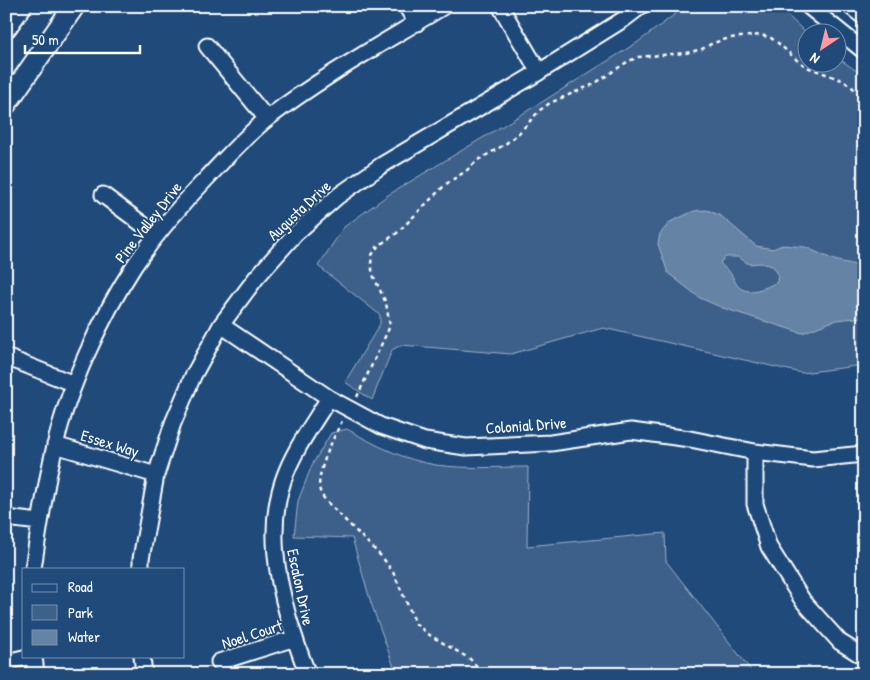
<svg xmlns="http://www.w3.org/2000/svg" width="870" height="680" viewBox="0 0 870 680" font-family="'Patrick Hand',sans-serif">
<rect width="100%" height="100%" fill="#1f4a7a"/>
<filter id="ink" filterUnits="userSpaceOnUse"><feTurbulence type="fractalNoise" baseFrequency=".02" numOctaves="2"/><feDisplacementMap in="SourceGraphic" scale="10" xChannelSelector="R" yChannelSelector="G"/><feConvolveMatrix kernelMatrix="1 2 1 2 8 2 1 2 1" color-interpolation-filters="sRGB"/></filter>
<g filter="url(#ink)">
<!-- green -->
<path fill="#3c618b" stroke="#9eb0c5" d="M686,6H778L807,34L808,62H838V58L864,76V365L802,373L603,328L511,354L401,345L392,350L372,400L345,382L380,324V315L318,266L344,227L388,195L542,102L638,42Z
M347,429C375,445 404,460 436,465C466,469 497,467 528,467L527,546L665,533L666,561L754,674H409L394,667L371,603L352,538L294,536L298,501L312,465L331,433Z"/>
<!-- water -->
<path fill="#6583a4" stroke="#a3b5c8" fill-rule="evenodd" d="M707,210L721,216L756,246L773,249L782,245L805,247L834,260L864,267V317L836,320L802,333L723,308L700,298L668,273L658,244L660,234L670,222L694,211ZM725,257H738L749,264L760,263L773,266L778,274L777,282C766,288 746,297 737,285C735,282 733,277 731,274C728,270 724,268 720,263Z"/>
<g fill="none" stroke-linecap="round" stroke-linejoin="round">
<!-- minor casing -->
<g stroke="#fff" stroke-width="19">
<path id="minor" d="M406,6L417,23
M500,6L539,72
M808,6L864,51
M850,6L864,17
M207,46L267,119
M103,195L157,235
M221,325L329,398L381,426L425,441L466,447L551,443L631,431L690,439L755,452L813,459L864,454
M6,357L74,384
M55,445L156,475
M755,452V504L769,547L803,601L840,642L864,657
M6,518L39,522
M33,569C39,528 45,486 55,446C68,388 101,317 134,266C155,235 180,206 206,179C226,158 245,136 268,118C323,76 385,42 444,6
M141,569V559L156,475L173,423L193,376L221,325L256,278L295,234L338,196L382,165L539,72L624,19L641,6
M34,656L36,674
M142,656L144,674
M6,662L32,656
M219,662L295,638
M308,674C300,656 295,638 289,620C276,574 268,527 283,481C293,451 313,424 329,398"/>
</g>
<!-- major casing -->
<g stroke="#fff" stroke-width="24">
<path id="major" d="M6,27L21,6
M6,104L74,6"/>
</g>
<!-- path -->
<path stroke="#fff" stroke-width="2.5" stroke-dasharray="4 4" stroke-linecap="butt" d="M357,397L390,326L386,303L373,275L371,264L372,255L378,246L397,233L446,184L466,171L478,160L504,145L519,133L540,110L550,103L594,84L627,62L638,57L686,53L702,49L713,43L730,38L761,35L771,38L778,43L798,61L807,67L842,80L851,86L864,99
M342,421C334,437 315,474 320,491C321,495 324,498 326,501L383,558L394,574L416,624L428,634L470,659L484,674"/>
<!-- minor -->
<use href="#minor" stroke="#1f4a7a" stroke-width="15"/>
<!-- major -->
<use href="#major" stroke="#1f4a7a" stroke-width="20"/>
</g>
</g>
<g text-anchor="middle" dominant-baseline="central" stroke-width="4" stroke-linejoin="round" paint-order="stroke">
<!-- street labels -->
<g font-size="16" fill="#fff" stroke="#1f4a7a">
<text transform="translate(299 210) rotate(-43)">Augusta Drive</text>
<text transform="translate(148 222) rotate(-52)">Pine Valley Drive</text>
<text transform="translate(526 425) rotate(-4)">Colonial Drive</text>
<text transform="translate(110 443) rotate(17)">Essex Way</text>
<text transform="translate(301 587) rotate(78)">Escalon Drive</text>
<text transform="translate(252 634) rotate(-18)">Noel Court</text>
</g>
</g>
<!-- margin -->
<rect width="870" height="680" fill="none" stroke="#1f4a7a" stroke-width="25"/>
<rect x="12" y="12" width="845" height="655" fill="none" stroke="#fff" stroke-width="2" filter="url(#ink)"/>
<!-- legend -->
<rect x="22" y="568" width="162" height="90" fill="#1f4a7a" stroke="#7992af"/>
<rect x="32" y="584" width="25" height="8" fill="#1f4a7a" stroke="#7992af"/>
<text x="68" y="592" font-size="15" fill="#ffffff">Road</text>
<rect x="32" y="605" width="25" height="15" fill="#3c618b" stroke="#7992af"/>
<text x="68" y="618" font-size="15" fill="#ffffff">Park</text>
<rect x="32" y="630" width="25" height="15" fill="#6583a4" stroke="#7992af"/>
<text x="68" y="642" font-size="15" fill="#ffffff">Water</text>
<!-- north arrow -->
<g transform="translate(822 48) rotate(215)"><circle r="24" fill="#1f4a7a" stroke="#7992af"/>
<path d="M0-4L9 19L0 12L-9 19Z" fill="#ff9aa2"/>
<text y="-8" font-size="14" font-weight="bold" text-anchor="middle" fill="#ffffff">N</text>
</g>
<!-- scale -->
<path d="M25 45v8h115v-8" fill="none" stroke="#ffffff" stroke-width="2.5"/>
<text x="32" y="45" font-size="15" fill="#ffffff" stroke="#1f4a7a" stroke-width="4" paint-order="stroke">50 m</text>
</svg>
